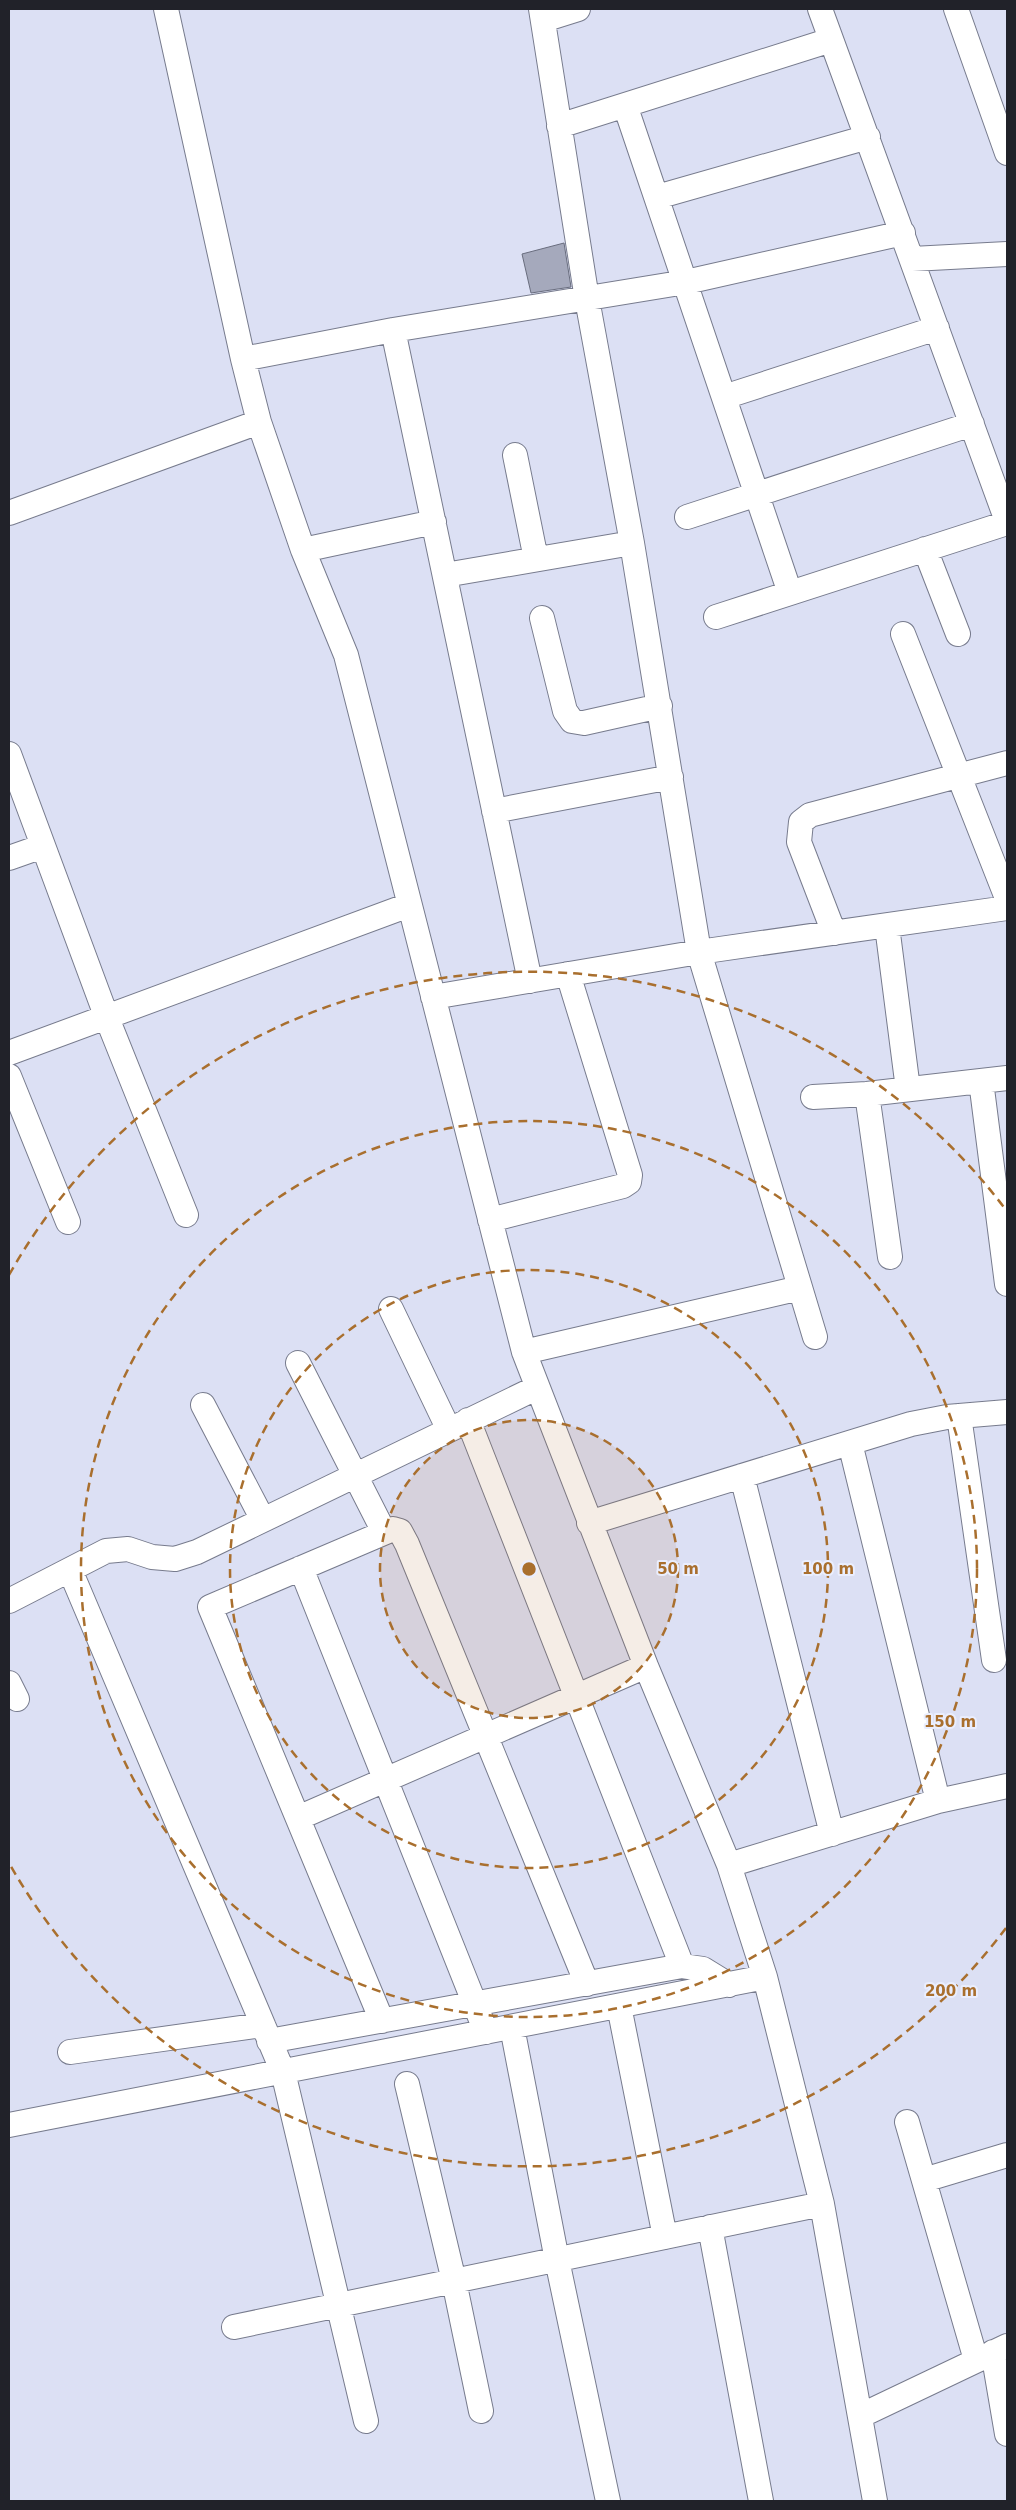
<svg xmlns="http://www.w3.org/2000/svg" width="1016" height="2510" viewBox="0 0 1016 2510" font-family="'DejaVu Sans',sans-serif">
<rect width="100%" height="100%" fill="#dce0f4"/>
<!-- building -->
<path fill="#a5a9bc" stroke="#696d7e" d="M564,243L571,287L531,293L522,254Z"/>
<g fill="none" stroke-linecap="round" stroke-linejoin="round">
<!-- minor casing -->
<g stroke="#777b8d" stroke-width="26">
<path id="minor" d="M166,9L243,359L259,422L303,550L346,655L524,1352L646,1666L729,1865L765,1977L822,2204L875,2501
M541,9L587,299L632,543L699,952L815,1337
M820,9L1007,521
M956,9L1007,153
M543,20L578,9
M625,105L790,593
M559,126L831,40
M657,197L868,137
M912,259L1007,254
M393,330L530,981
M243,359L393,330L686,282L903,233
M724,397L937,328
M515,455L536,559
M9,513L259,422
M687,517L972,424
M925,549L958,634
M303,550L434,522
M445,575L632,543
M716,617L1007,523
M542,618L565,711L572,721L584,723L660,706
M903,634L1007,898
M9,754L107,1018L186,1215
M494,811L671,777
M9,858L43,846
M887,926L908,1089
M834,933L799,842L801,822L810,815L1007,763
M433,997L699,952L1007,908
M9,1053L409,905
M9,1076L68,1222
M981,1081L1007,1284
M867,1094L890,1257
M813,1097L867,1094L1007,1078
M490,1220L623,1186L629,1182L630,1175L568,974
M391,1309L449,1430
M524,1352L800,1288
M298,1363L384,1532
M203,1405L263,1520
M959,1416L994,1660
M468,1420L682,1966
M850,1443L938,1801
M742,1476L832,1834
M589,1523L911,1424L947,1417L1007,1412
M301,1568L486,2032
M70,1570L283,2072L366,2421
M9,1601L106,1551L128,1549L152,1557L175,1559L197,1552L536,1388
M9,1683L17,1699
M298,1818L646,1666
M729,1865L938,1801L1007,1786
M619,2006L665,2237
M382,2021L210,1607L393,1529L400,1531L407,1544L587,1984
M512,2027L557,2260L608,2501
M269,2041L682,1966L703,1969L729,1985
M70,2052L263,2025
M407,2084L454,2281L481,2411
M907,2122L976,2360
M9,2125L765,1977
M924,2180L1007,2155
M710,2227L761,2501
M234,2327L822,2204
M993,2352L1007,2434
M860,2416L1007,2346"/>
</g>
<!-- minor -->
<use href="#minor" stroke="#fff" stroke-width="24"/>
</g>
<!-- distance rings -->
<circle cx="529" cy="1569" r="149" fill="#a96f2e" fill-opacity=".12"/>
<g fill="none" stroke="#a96f2e" stroke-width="2.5" stroke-dasharray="9 6">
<circle cx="529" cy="1569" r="149"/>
<circle cx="529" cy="1569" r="299"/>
<circle cx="529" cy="1569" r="448"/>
<path d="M1006 1928A597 597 0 0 1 9 1863M9 1275A597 597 0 0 1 1006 1210"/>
</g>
<circle cx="529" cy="1569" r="8" fill="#a96f2e" stroke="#eaeefe" stroke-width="2.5"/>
<g font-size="15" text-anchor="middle" font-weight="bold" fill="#a96f2e" stroke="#eaeefe" stroke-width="4" stroke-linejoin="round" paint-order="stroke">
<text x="678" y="1574">50 m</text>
<text x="828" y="1574">100 m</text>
<text x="950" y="1727">150 m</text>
<text x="951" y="1996">200 m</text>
</g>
<!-- border -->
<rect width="1016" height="2510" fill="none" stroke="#212229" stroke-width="20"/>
</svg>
